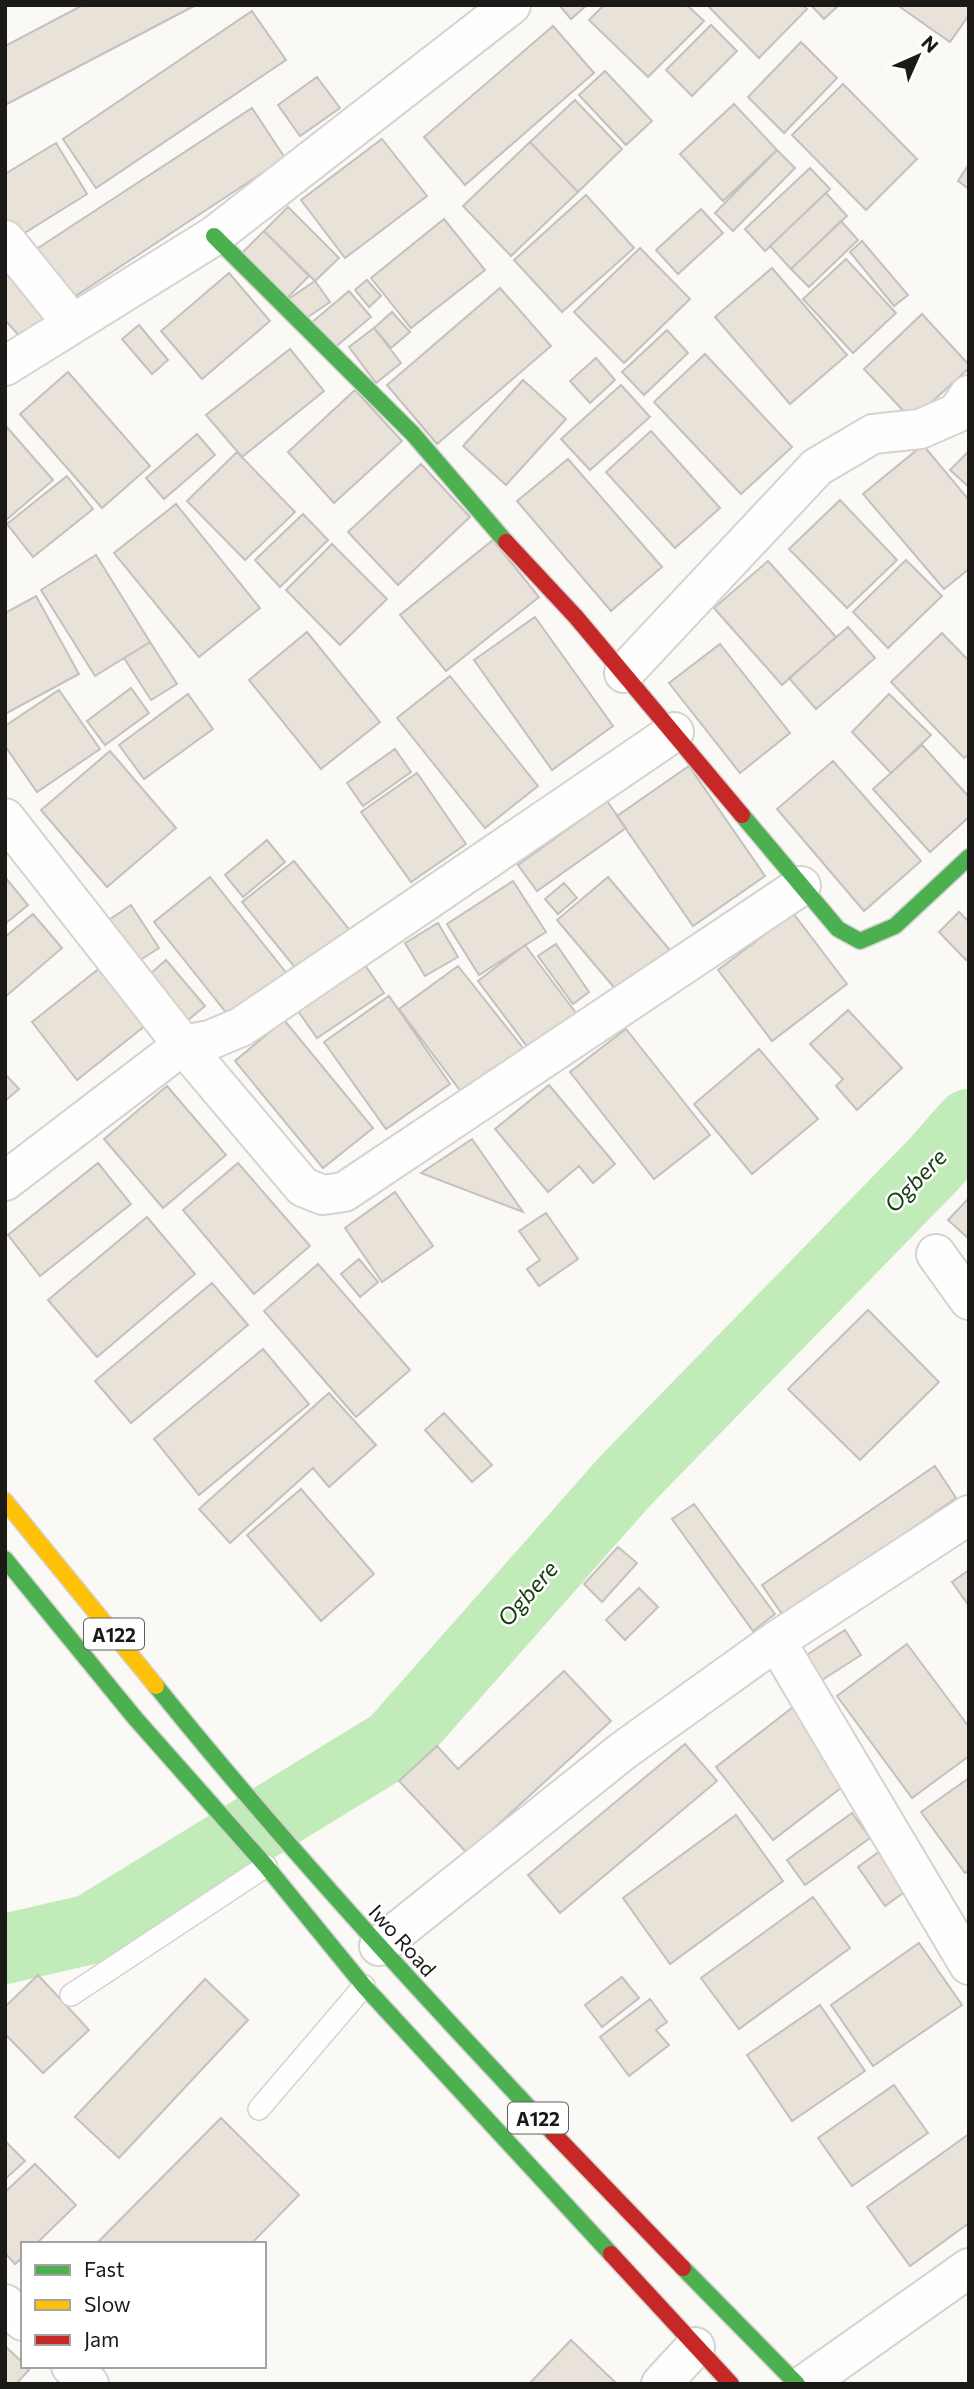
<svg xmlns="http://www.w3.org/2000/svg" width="974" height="2389" viewBox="0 0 974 2389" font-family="Commissioner,sans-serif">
<rect width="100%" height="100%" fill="#faf9f5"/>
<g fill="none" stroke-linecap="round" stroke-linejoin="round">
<!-- river -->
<path stroke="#c1ebb8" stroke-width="70" d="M5,1949L91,1929L394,1743L626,1480L933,1165L969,1124"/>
</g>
<!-- building -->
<path fill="#e9e2d8" stroke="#c3c1bf" stroke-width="2" d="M83,5H196L5,105V46Z
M559,5H587L571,19Z
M604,5H687L704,21L648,77L589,20Z
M707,5H803L807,9L759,58Z
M811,5H839L824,19Z
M901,5H969V15L950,42L900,7Z
M252,11L286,60L96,188L63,139Z
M711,25L737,51L692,96L666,70Z
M553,26L594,73L465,185L424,137Z
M801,42L837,78L784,133L748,97Z
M605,71L652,121L626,145L579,95Z
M317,77L340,108L300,136L278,105Z
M843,84L917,159L866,210L792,135Z
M575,100L622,149L578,192L530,142Z
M734,104L777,150L723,201L680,154Z
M252,108L285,158L65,303L32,252Z
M382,139L427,196L345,258L301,200Z
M530,142L578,192L511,256L463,206Z
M56,143L87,194L10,242L5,234V174Z
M777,150L795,168L733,231L715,213Z
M969,164V189L958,181Z
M810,168L830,189L765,251L745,229Z
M826,193L847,216L791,269L770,246Z
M586,195L634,248L562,312L514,260Z
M288,207L339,258L315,281L264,231Z
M701,209L723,233L678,274L656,250Z
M444,219L485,270L411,328L371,278Z
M841,221L858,240L809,287L791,269Z
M264,231L309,276L285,300L240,255Z
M862,241L908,295L894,306L850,252Z
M640,248L690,299L624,363L574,312Z
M5,256L54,311L22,339L5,320Z
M846,259L896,313L853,353L803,299Z
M772,268L847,355L790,404L715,317Z
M229,273L270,321L202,379L161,331Z
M367,280L381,296L369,307L355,290Z
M315,281L330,302L302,321L287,300Z
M500,288L551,346L437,444L387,385Z
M349,291L371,317L333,349L311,323Z
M392,312L410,332L391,348L374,328Z
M922,314L969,365V368L912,420L864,369Z
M139,325L168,360L152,374L122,339Z
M374,328L401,363L376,383L349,347Z
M667,330L688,353L644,395L622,372Z
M290,349L324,391L242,457L206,415Z
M705,354L792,447L741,494L654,402Z
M596,358L615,380L590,403L570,381Z
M68,372L150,466L102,508L20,414Z
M523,380L566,419L506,485L463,446Z
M621,385L650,417L590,470L561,439Z
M355,390L402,441L334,503L288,452Z
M5,425L53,480L5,521Z
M651,431L720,508L675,548L606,472Z
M197,434L215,455L164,499L146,478Z
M923,445L969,500V569L944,589L863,494Z
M969,451V487L950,470Z
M237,452L295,512L245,560L187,501Z
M568,459L662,567L611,611L517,501Z
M421,464L470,517L398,585L348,532Z
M67,476L93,509L33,557L7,524Z
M840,500L897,560L847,608L789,549Z
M176,504L260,608L199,657L114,553Z
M303,514L328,540L280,587L255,560Z
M493,540L539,597L446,671L400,615Z
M332,544L387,599L340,645L286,590Z
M96,555L150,642L95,676L41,590Z
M906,560L942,596L888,648L853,612Z
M768,561L836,637L782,685L714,608Z
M36,596L79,674L5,714V613Z
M535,617L613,726L552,770L474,660Z
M848,627L875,658L816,709L789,678Z
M307,632L380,722L321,769L249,680Z
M942,633L969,661V754L964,758L891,682Z
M150,642L177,684L151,700L124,658Z
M720,644L790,733L740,773L669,683Z
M450,676L538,786L485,828L397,718Z
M131,688L149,713L105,745L87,721Z
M59,690L100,749L37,792L5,746V726Z
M188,694L213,729L144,779L119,745Z
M889,694L931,735L891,773L852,732Z
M922,745L969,797V817L930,852L873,789Z
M395,749L411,772L363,806L347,783Z
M110,751L176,828L107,887L41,810Z
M833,761L921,861L864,911L777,809Z
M689,766L765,876L693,926L617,816Z
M417,773L466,844L411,882L361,812Z
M607,801L626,828L537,891L518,865Z
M267,840L285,862L243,897L225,875Z
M294,861L357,939L306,981L242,902Z
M5,877L28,905L5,924Z
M210,877L288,975L232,1020L154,922Z
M608,877L674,955L623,998L557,920Z
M513,881L546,932L479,975L447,924Z
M564,883L577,898L558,914L545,899Z
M131,905L159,948L131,966L103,924Z
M959,912L969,922V957L966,960L939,932Z
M793,913L847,984L772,1041L718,970Z
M33,914L62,948L5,997V937Z
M438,923L458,957L425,976L405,943Z
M556,944L589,992L573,1004L538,956Z
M525,945L579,1017L532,1053L478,981Z
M166,960L205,1006L181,1026L143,980Z
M365,965L384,993L317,1038L298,1011Z
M458,966L531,1058L471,1105L399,1009Z
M101,967L146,1025L77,1080L32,1022Z
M389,996L450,1084L386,1129L324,1042Z
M848,1010L902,1068L857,1110L836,1086L843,1079L810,1044Z
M284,1020L373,1128L323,1168L235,1061Z
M626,1029L710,1135L654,1179L570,1072Z
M759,1049L818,1119L752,1174L694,1104Z
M5,1074L19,1089L5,1101Z
M549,1085L615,1164L593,1183L579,1166L548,1192L495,1129Z
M167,1086L226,1155L163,1208L104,1139Z
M472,1139L523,1212L421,1173Z
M98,1163L131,1204L40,1276L8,1235Z
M238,1163L310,1246L254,1294L183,1210Z
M395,1192L433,1246L382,1282L345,1228Z
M969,1198V1238H968L948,1220Z
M546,1213L578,1259L539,1286L527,1269L540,1260L519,1231Z
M147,1217L195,1274L97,1357L48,1300Z
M359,1259L378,1282L360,1297L341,1274Z
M318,1264L410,1370L356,1417L264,1311Z
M212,1283L248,1325L131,1423L95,1381Z
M868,1310L939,1382L860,1460L788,1389Z
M263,1349L309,1404L199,1495L154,1439Z
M329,1393L376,1445L329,1487L313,1468L230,1543L199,1509Z
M444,1413L492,1465L472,1482L425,1430Z
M935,1466L956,1498L784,1617L762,1585Z
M301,1489L374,1574L321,1621L247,1535Z
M694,1504L775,1614L753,1631L672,1519Z
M618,1547L637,1563L602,1602L584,1584Z
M969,1570V1606L952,1582Z
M639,1588L658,1607L625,1640L606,1620Z
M845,1630L861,1655L819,1682L802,1658Z
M907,1644L969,1727V1756L912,1798L837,1696Z
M564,1671L611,1721L467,1853L399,1781L437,1746L458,1769Z
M793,1707L850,1781L773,1840L716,1767Z
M685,1744L717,1781L560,1913L528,1875Z
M969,1778V1870L965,1873L921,1812Z
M852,1813L870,1838L805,1885L787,1860Z
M736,1815L783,1881L670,1964L623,1898Z
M887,1846L914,1885L885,1906L858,1867Z
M813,1897L850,1948L739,2029L701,1978Z
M919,1943L962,2005L873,2066L831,2005Z
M38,1975L89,2030L43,2073L5,2034V2007Z
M622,1977L639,1998L602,2027L585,2005Z
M205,1979L248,2020L119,2158L75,2117Z
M650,1999L667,2022L656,2030L669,2045L629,2076L600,2037Z
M820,2005L865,2071L792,2121L747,2055Z
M894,2085L928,2133L852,2186L818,2138Z
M221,2118L299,2195L251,2244H96Z
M969,2134V2223L910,2266L867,2207Z
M5,2141L25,2161L5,2179Z
M35,2164L76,2205L36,2244H23V2257L15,2264L5,2253V2192Z
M571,2340L617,2384H529Z
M5,2346L23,2363V2366L29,2370L16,2384H5Z"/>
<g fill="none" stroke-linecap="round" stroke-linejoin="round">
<!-- lane casing -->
<g stroke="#d4d3cf" stroke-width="24">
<path id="lane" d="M71,1995L266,1866
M259,2109L364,1986"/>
</g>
<!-- street casing -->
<g stroke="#d4d3cf" stroke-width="42">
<path id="street" d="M5,240L72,323
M5,366L214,236L511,5
M624,673L817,467L873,434L920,429L957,413L969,395
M5,818L183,1045L303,1187L323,1195L344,1192L801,886
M5,1181L183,1045L210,1040L241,1027L674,732
M936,1254L969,1300
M776,1641L969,1965
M379,1946L624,1750L776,1641L969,1515
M5,2304L23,2321
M71,2366L89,2384
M661,2384L695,2347
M805,2384L969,2268"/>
</g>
<!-- fast casing -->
<g stroke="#d4d3cf" stroke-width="19">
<path id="fast" d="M214,236L413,434L506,542
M742,815L838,929L860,941L895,926L969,857
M5,1559L135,1718L266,1866L364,1986L611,2254
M156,1686C281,1841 416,1988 553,2133
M683,2268L797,2384"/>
</g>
<!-- slow casing -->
<g stroke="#d4d3cf" stroke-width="19">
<path id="slow" d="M5,1501L156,1686"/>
</g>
<!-- jam casing -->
<g stroke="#d4d3cf" stroke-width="19">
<path id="jam" d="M506,542L576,617L742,815
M553,2133L683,2268
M611,2254L731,2384"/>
</g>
<!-- lane -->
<use href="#lane" stroke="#fefefe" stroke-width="21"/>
<!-- street -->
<use href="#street" stroke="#fefefe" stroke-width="38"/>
<!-- fast -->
<use href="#fast" stroke="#4caf50" stroke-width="16"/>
<!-- slow -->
<use href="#slow" stroke="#ffc107" stroke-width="16"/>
<!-- jam -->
<use href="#jam" stroke="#c62828" stroke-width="16"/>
</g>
<g text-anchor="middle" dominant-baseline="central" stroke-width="5" stroke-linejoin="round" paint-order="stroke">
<!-- shield labels -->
<g fill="#fff" stroke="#5f5f5d" stroke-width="2">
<rect x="84" y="1618.5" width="60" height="31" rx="5"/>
<rect x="508" y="2102.5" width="60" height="31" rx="5"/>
</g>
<g font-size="19" font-weight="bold" fill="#1b1a17">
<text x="114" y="1634">A122</text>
<text x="538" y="2118">A122</text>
</g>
<!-- street labels -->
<g font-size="21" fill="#1b1a17" stroke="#fff">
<text transform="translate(403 1940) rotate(48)">Iwo Road</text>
</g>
<!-- water labels -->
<g font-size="23" font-style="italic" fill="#153c0d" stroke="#fff">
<text transform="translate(915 1180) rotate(-46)">Ogbere</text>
<text transform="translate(527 1593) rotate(-49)">Ogbere</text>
</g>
</g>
<!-- border -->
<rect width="974" height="2389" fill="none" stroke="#1b1a17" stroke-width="14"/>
<!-- legend -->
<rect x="21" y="2242" width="245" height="126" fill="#ffffff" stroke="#a4a3a2" stroke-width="2"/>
<rect x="35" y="2265" width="35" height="10" fill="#4caf50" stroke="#a4a3a2" stroke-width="2"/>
<text x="84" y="2277" font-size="21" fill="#1b1a17">Fast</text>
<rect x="35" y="2300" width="35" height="10" fill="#ffc107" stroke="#a4a3a2" stroke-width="2"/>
<text x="84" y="2312" font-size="21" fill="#1b1a17">Slow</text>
<rect x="35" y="2335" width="35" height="10" fill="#c62828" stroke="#a4a3a2" stroke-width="2"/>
<text x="84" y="2347" font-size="21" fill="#1b1a17">Jam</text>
<!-- north arrow -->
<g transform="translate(918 56) rotate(45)" stroke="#ffffff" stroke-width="5" paint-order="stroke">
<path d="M0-5L12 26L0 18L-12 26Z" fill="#1b1a17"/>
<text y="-10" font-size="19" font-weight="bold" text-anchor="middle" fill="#1b1a17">N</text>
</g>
</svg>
